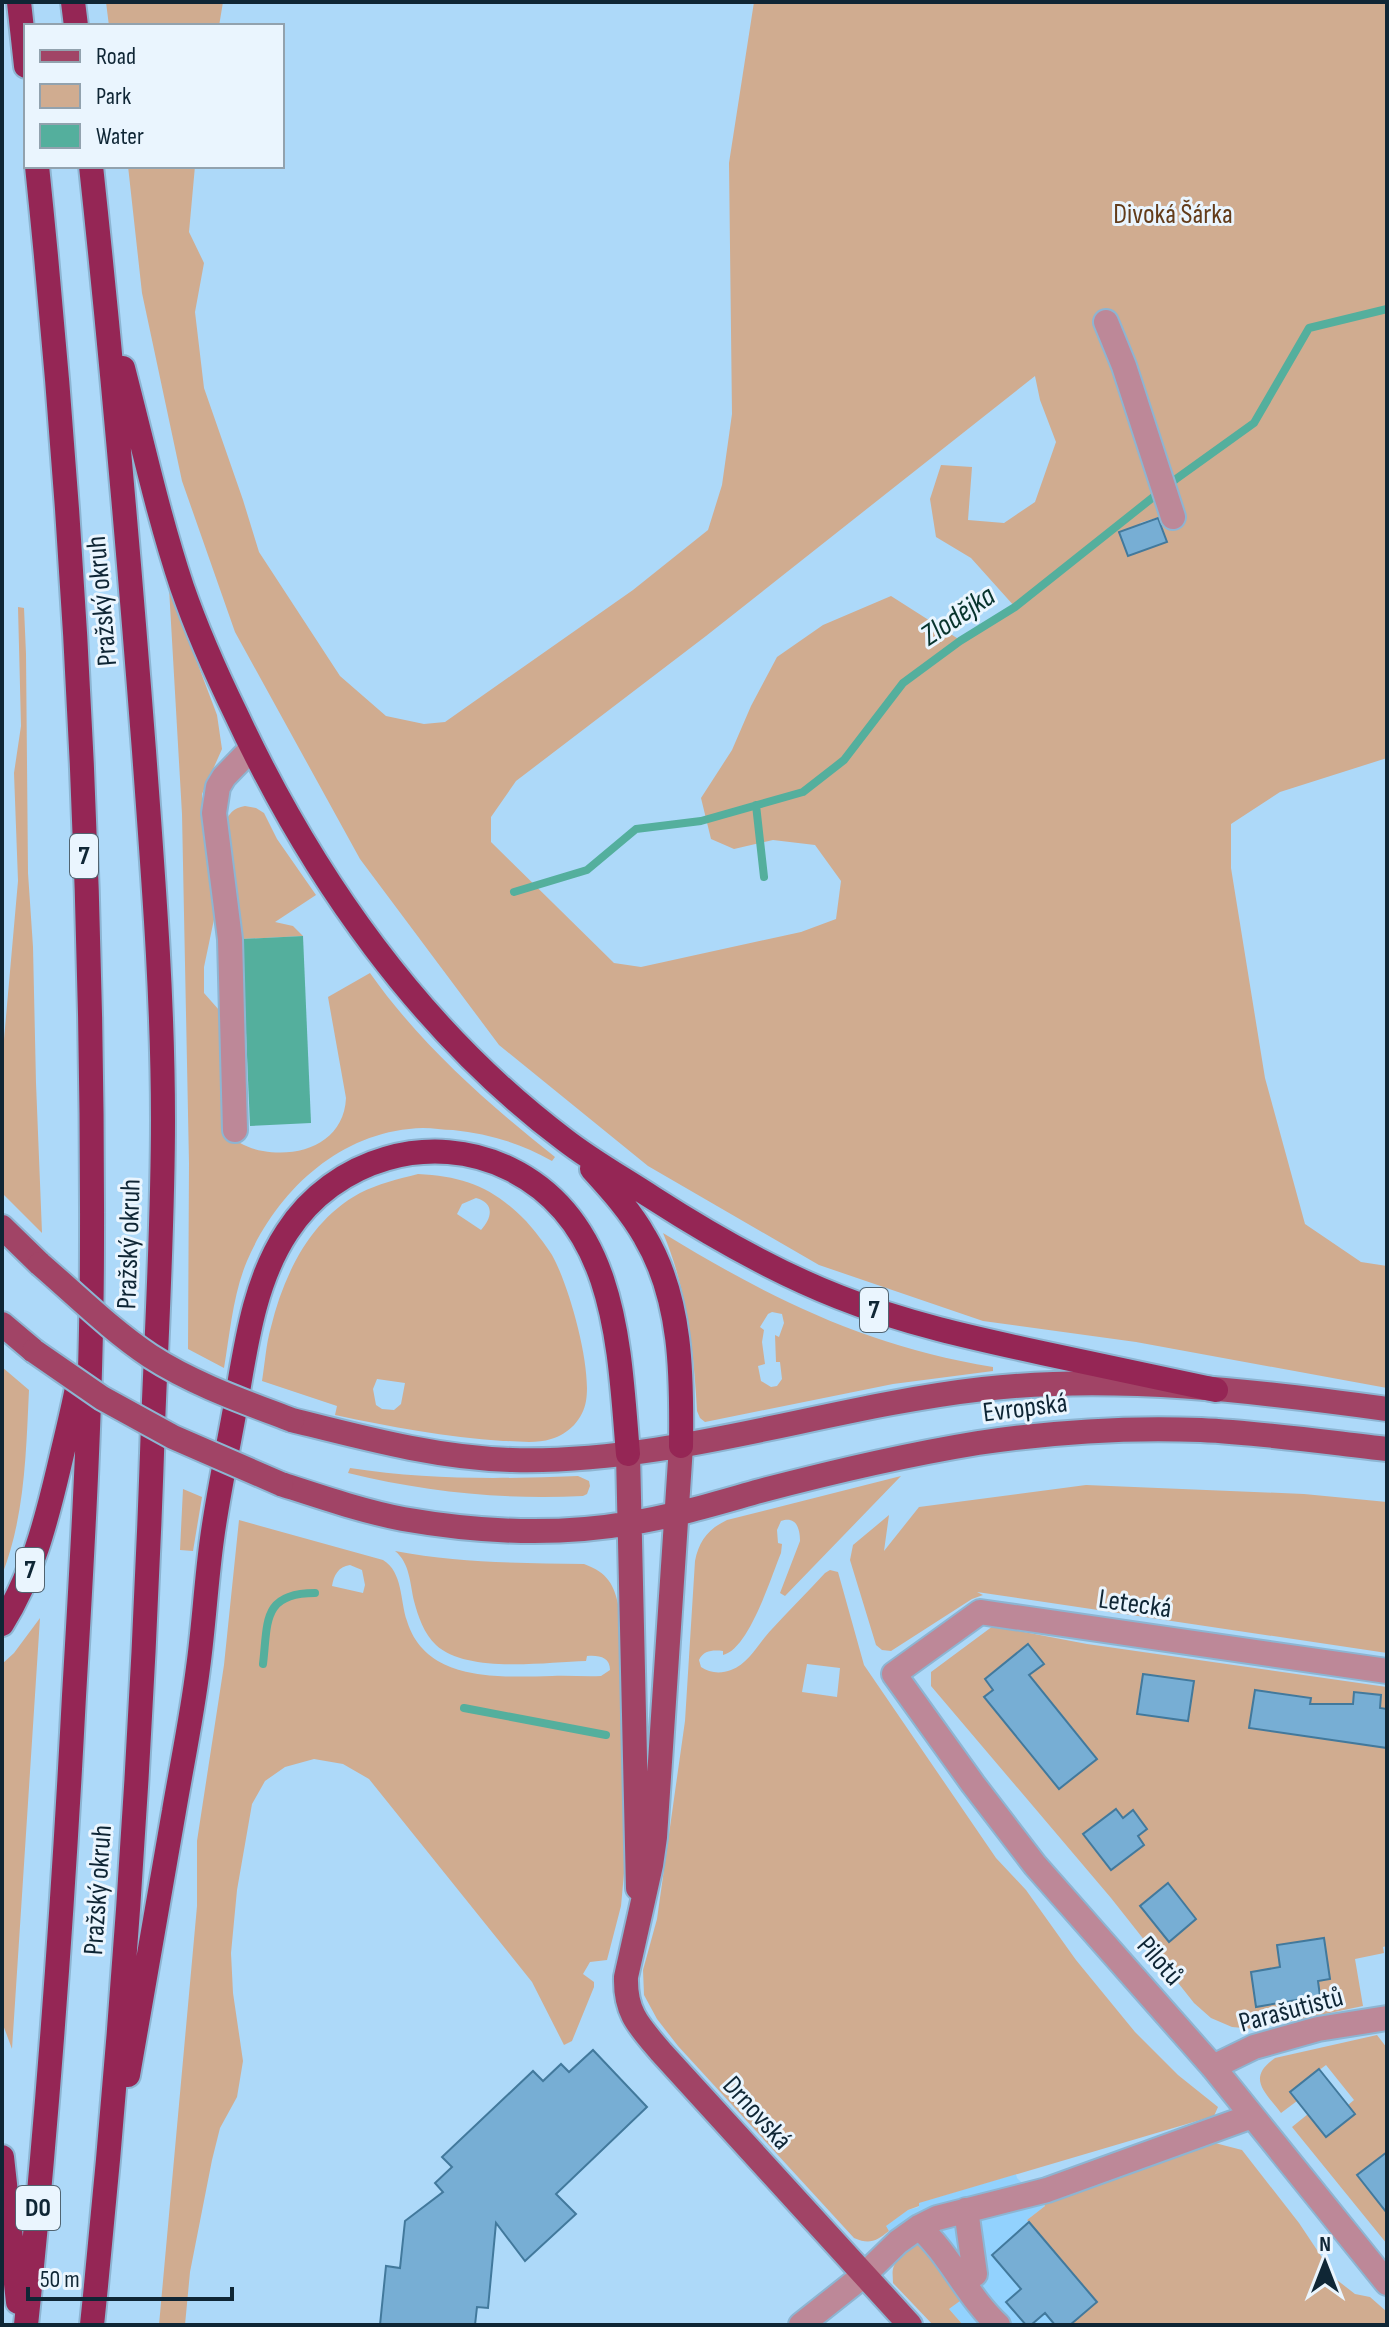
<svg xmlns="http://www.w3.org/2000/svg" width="1389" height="2327" viewBox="0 0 1389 2327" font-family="'Sofia Sans Condensed',sans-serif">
<rect width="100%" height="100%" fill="#add9f9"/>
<!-- built -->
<path fill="#92d2fe" d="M1016,2174L1017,2178L1045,2206L1027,2220L1097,2302L1070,2325H963L949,2309L963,2298L924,2243L914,2242L903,2255L898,2242L885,2226L908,2210L919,2207L918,2203Z"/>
<!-- green -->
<path fill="#d0ac90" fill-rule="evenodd" d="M106,2H223L219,26H109Z
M754,2H1387V758L1280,792L1231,824V868L1265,1078L1305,1224L1361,1262L1387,1266V1388L1136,1342L983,1321L819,1265L648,1166L499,1045L360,859L235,632L182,481L142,293L128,166H195L189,232L204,263L195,312L204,388L243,500L259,552L340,676L386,716L424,724L445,722L633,590L708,530L722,485L732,414L729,163ZM1035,376L1040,400L1056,442L1035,502L1004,523L968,520L972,467L941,465L930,499L936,537L971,558L1015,607L960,640L891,596L823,625L777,657L751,706L732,750L701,798L711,839L734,849L773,840L815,845L841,881L836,919L801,932L641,967L614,963L491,842V817L516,781L706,636ZM1159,517L1167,542L1128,556L1120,533L1140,525V523Z
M169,588L217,715L222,749L202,794V811L217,905L204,967V993L219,1010L223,1133C236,1141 249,1149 263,1151C303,1158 344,1141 346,1098L328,997L370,973C420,1044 487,1103 555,1157L552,1161C521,1143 489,1134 453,1130C443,1130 433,1128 423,1128C342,1130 278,1189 247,1261C233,1294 230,1333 224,1368L188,1349L189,1163L182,814Z
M18,607L24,608L26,654L28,873L33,947L36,1083L42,1233L2,1193V1062L18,881L14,773L21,726Z
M245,806L256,808L264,813L277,839L316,895L275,922L293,926L303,936L242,939L224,826C228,814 233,808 245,806Z
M418,1174C464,1176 494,1188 526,1221C535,1231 545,1244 552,1255C569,1285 592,1367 586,1401C583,1419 569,1434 551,1439C536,1444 518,1441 503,1441C446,1437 391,1427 335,1415L337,1406L262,1381C265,1363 266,1344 271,1327C284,1274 310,1220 360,1193C378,1184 398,1179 418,1174ZM476,1198C495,1203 492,1218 481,1230L457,1214L462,1204ZM377,1379L405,1383L401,1404L394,1410L382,1409L376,1405L373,1389Z
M663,1233C771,1299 866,1346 993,1367V1371L893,1384L705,1422L700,1418L697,1411C694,1352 687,1289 663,1233ZM772,1312L782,1314L784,1323L779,1337L775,1335L776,1362H780L782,1379L777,1386L771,1387L761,1381L758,1366L765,1364L762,1342L764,1330L760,1327L768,1314Z
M2,1367L29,1390C26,1453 25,1516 2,1575Z
M350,1468C426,1480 502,1479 578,1476L589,1481L590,1486L587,1494L583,1496C503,1500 426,1492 348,1473Z
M901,1476L785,1596L780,1593L800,1541C800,1528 796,1516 781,1521L777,1530L778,1543L782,1544L781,1553C771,1577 749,1649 723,1655V1651C713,1650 704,1650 699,1660L701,1667C709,1673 721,1674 731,1670C749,1664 759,1642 772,1629C789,1610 808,1592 825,1573L830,1570L838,1572L864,1665L996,1858L1026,1890L1076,1960L1135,2032L1178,2075L1218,2107L1214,2116L919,2203V2206L908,2210L886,2226L889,2231C876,2241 870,2245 854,2238L678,2046L657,2019L644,1995L643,1970L657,1919L685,1721L695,1561C699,1541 708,1529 727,1520ZM807,1664L840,1668L837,1697L802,1692Z
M1086,1485L1304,1494L1387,1502V1653L977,1592L983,1595L972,1599L891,1651L882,1650L876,1645L850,1560L853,1545L889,1515L884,1551L919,1507Z
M183,1489L202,1497L193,1551L180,1550Z
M239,1520L383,1560C403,1572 400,1601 407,1621C426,1683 501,1677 552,1676C568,1675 585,1677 601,1676L610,1670C610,1657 599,1655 587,1656L586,1661C546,1662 467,1674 436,1645C424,1634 418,1616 414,1601C410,1584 410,1563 395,1551C458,1563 520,1563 584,1564C608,1573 614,1584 619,1608L623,1713L625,1862L621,1906L607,1960L590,1962L583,1974L594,1982V1987L572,2041L564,2045L532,1982L369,1779L343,1764L314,1759L285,1767L265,1781L252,1804L237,1890L231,1953L233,1993L243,2061L237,2097L220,2128L212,2160L190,2272L185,2325H159L197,1906V1841L224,1665ZM350,1565L362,1570L365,1585L363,1593L332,1586C334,1575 338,1567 350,1565Z
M40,1618L12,2049L2,2022V1664L14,1653Z
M993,1626L1087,1644L1387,1687V1709L1379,1708L1354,1692L1346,1742L1387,1748V1946L1383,1947L1384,1953L1355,1959L1363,2006L1254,2029L1232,2027L1211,2018L1194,2003L1111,1898L931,1686V1672ZM1028,1644L1044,1664L1022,1666L1097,1758L1060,1789L984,1698L993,1689L985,1678ZM1143,1674L1194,1682L1187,1721L1137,1713ZM1255,1690L1310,1698H1311L1249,1727ZM1116,1809L1123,1818L1133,1811L1147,1828L1138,1836L1144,1845L1111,1870L1083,1834ZM1168,1884L1196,1919L1169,1941ZM1324,1938L1330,1979L1318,1981L1256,2006L1251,1972L1280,1967L1277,1945Z
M1377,2035L1387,2048V2154L1385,2153L1357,2175L1387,2213V2244L1292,2127L1308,2114L1348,2105L1354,2100L1326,2065L1290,2092L1297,2101L1281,2113C1265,2092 1246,2078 1275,2058Z
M1211,2142L1242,2150L1299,2223L1337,2280L1355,2294L1370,2297L1386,2311L1387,2325H1070L1097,2302L1027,2220L1045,2206L1042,2201Z
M924,2242L964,2298L949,2309L963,2325H933L893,2283C893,2278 892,2273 893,2269C896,2257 913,2245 924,2242Z"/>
<!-- water -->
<path fill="#54af9d" d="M303,936L311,1123L250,1126L242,939Z"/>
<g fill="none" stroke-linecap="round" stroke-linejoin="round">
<!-- stream -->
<path stroke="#54af9d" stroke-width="8" d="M756,805L764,877
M514,892L587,870L636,829L701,821L803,792L844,760L903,683L960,641L1015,607L1176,479L1254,423L1309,328L1387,309
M263,1664C268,1622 262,1593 315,1593
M464,1708L606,1735"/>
</g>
<!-- building -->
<path fill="#77aed4" stroke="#42799c" stroke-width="2" d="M1158,518L1167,542L1128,556L1119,532Z
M1028,1644L1044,1664L1029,1675L1097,1759L1059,1789L984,1697L993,1690L985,1679Z
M1143,1674L1194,1681L1188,1721L1137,1714Z
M1255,1690L1311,1698L1310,1704H1353L1354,1692L1381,1695L1380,1708L1387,1709V1748L1249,1728Z
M1116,1809L1123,1818L1133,1810L1147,1829L1138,1836L1144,1845L1111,1870L1083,1834Z
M1168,1883L1196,1919L1169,1942L1140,1906Z
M1324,1938L1330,1979L1318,1981L1320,1996L1256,2007L1251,1972L1280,1967L1277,1945Z
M593,2050L647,2107L556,2194L576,2214L525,2261L496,2223L488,2308L477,2307L475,2325H380L386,2266L400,2268L405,2221L443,2192L435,2183L452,2167L442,2157L533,2071L543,2081L561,2064L569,2072Z
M1319,2069L1355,2114L1326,2137L1290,2092Z
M1387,2152V2213L1357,2175Z
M1029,2222L1097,2302L1070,2325H1055L1045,2313L1031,2325H1026L1006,2302L1021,2289L992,2255Z"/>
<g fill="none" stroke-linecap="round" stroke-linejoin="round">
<!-- minor casing -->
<g stroke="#8db5d2" stroke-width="28">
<path id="minor" d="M1106,322L1124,366L1173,517
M235,1130L230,939L214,813L218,787L224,777L252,748
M1387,1671L980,1612L894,1674L973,1784L1035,1865L1213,2067L1387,2283
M1213,2067L1254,2047L1318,2029L1387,2018
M966,2210L975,2274
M919,2227C950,2255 967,2296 998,2325
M801,2325L864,2275L898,2242L919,2227L937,2218L1047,2190L1252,2116"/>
</g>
<!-- major casing -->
<g stroke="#8db5d2" stroke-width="28">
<path id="major" d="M2,1227L40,1264
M2,1324L34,1351
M292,1420C364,1438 437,1458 512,1460C672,1464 825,1407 983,1389C1117,1374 1255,1391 1387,1409
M681,1446L655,1837L651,1865L626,1977C625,2013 639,2026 661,2052L910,2325
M628,1454L638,1888
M281,1484C321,1497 362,1511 403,1519C477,1532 557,1536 631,1523C675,1516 717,1503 760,1491C832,1472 905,1455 978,1443C1052,1432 1126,1427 1201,1430C1263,1433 1325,1442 1387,1449"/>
</g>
<!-- highway casing -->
<g stroke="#8db5d2" stroke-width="28">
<path id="highway" d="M19,2L26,66
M73,2L76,26
M91,166C112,361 129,556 144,751C153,874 163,997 163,1120C163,1222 157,1323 153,1425C143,1725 123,2026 92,2325
M123,368C142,441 158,515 182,587C197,630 216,673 236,714C312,877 420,1031 565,1140C592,1161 624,1179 653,1198C712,1236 773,1271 839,1297C904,1323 973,1338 1042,1353C1100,1365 1158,1378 1216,1390
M592,1169C612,1191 631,1212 645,1237C682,1299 682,1377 681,1446
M2,1624C32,1576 46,1522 59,1467C65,1441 72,1414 77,1388
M128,2075C144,1987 159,1899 174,1811C182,1764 192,1716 198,1668C204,1625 206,1582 212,1539C218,1494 228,1449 236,1403C246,1345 254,1282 287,1232C334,1159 431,1130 510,1169C618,1222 619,1350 628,1454
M2,2157L18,2302
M26,2325C48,2116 63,1906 74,1696C83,1545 92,1392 92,1240C93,884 74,521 37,166"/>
</g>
<!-- minor -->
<use href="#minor" stroke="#bd8898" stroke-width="24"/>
<!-- major -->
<use href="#major" stroke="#a14466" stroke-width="24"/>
<!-- highway -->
<use href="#highway" stroke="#952655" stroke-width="24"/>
<!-- major-bridge casing -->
<g stroke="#8db5d2" stroke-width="28" stroke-linecap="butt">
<path id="major-bridge" d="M40,1264C76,1295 111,1330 150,1356C193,1384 245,1402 292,1420
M34,1351L102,1398L173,1437L281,1484"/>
</g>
<!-- major-bridge -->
<use href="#major-bridge" stroke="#a14466" stroke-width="24"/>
</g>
<g text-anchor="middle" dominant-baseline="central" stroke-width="6" stroke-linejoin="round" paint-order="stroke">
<!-- shield labels -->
<g fill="#eaf5fe" stroke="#516471" stroke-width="2">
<rect x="70" y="834" width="28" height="44" rx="6"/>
<rect x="860" y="1288" width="28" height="44" rx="6"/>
<rect x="16" y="1548" width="28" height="44" rx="6"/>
<rect x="16" y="2186" width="44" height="44" rx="6"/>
</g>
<g font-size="26" font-weight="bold" fill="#0f2635">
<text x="84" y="856">7</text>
<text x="874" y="1310">7</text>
<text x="30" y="1570">7</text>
<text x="38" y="2208">D0</text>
</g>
<!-- park labels -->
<g font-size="28" fill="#633c1a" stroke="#eaf5fe">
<text x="1173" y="214">Divoká Šárka</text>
</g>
<!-- street labels -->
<g font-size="28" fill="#0f2635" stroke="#eaf5fe">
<text transform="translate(102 601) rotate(-95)">Pražský okruh</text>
<text transform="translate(129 1244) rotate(-88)">Pražský okruh</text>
<text transform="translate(1025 1408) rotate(-7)">Evropská</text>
<text transform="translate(1135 1604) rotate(8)">Letecká</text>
<text transform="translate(98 1890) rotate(-86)">Pražský okruh</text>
<text transform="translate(1160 1961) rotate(49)">Pilotů</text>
<text transform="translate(1291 2010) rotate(-15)">Parašutistů</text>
<text transform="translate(757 2113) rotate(48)">Drnovská</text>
</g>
<!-- water labels -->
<g font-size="30" font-style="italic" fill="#08342d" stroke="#eaf5fe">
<text transform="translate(958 616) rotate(-34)">Zlodějka</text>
</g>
</g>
<!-- border -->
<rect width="1389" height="2327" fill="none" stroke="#0f2635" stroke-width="8"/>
<!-- legend -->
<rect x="24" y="24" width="260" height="144" fill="#eaf5fe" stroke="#92a2ae" stroke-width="2"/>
<rect x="40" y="50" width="40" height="12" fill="#a14466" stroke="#92a2ae" stroke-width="2"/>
<text x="96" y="64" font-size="24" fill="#0f2635">Road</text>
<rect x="40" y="84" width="40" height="24" fill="#d0ac90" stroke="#92a2ae" stroke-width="2"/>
<text x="96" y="104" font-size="24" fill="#0f2635">Park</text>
<rect x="40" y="124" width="40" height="24" fill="#54af9d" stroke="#92a2ae" stroke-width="2"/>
<text x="96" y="144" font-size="24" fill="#0f2635">Water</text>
<!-- north arrow -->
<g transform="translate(1325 2263)" stroke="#eaf5fe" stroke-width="6" paint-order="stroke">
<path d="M0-6L14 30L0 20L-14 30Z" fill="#0f2635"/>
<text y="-12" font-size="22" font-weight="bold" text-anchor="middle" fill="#0f2635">N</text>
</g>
<!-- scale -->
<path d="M28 2287v12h204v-12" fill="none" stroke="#0f2635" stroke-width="4"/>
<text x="40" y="2287" font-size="24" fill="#0f2635" stroke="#eaf5fe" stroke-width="6" paint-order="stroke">50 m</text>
</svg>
